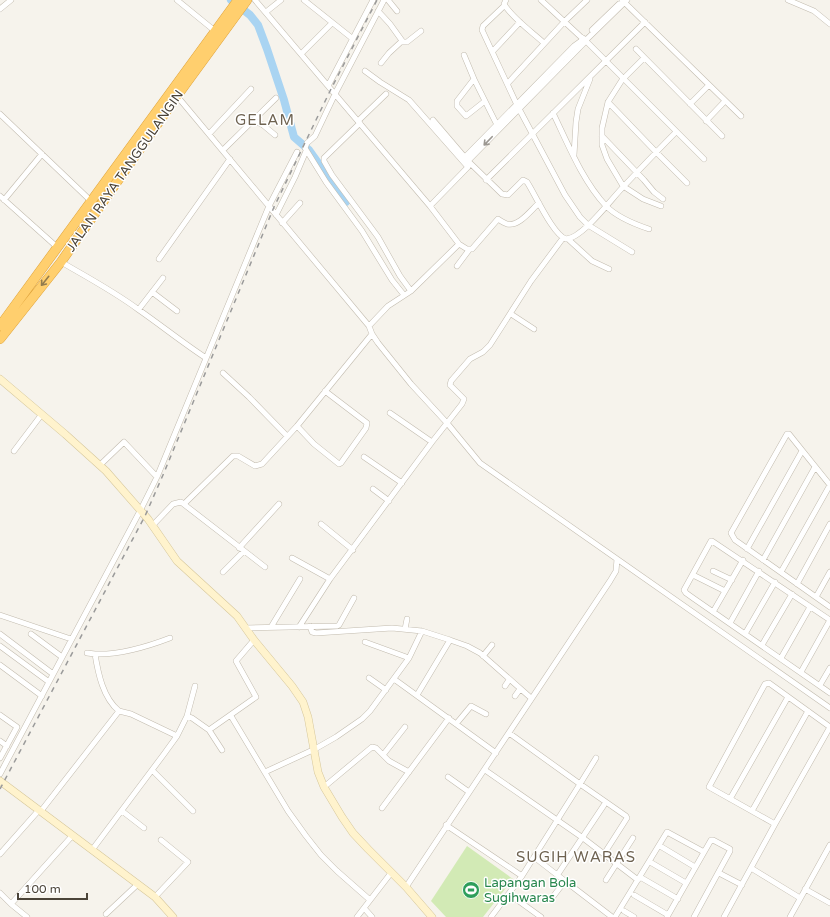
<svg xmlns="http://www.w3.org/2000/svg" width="830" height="917" viewBox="0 0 830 917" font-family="'Varela Round',sans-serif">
<rect width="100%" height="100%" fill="#f6f3ec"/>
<!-- green -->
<path fill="#d2eab5" d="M467,846L513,879L483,917H446L431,901Z"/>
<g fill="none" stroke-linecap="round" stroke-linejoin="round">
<!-- river -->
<path stroke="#a9d4f2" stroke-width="8" d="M231,0L250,15L258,25L267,49L284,100L294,137L309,150L346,202"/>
<!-- street casing -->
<g stroke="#c2bbae" stroke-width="6">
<path id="street" d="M177,0L215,31
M255,0L430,206L459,244L467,249H472L498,219C501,221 504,223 507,224C519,227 531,210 539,203
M304,0L353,39
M384,0L335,94L315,136L307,143L305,148L326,182L362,231L392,280L404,295
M388,0L397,11
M506,0L504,4C512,18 532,32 544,43
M541,0L582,38
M622,0L741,116
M788,0L814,11L830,24
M504,6L483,26L482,30L517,105L565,195L580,217L588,225L632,252
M0,9L11,0
M378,11L390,24L403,42H407L421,31
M266,12L281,0
M592,30L619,4
M586,40L583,38L581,41L583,43L586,42V40L627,0
M586,41L704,159
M636,49L722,136
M493,51L520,22
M301,54L332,23
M464,55L474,79L498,127
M644,58L622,80L608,102L602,128V145L607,159L623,186L643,199L661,206
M381,63L389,53L402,41
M365,71L380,82L409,100L468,167L430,206
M474,79L457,101V106L466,116L485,101
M508,83L565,21L587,0
M328,86L373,0
M177,96L369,326L372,334L378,343L411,384L447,423L480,463L617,559L616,571L610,581L406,887
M608,102L656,152L687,183
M690,104L709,85
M553,113C568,144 582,180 606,206C617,217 634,224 649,229
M0,114L91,201
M253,120L263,125L275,135
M433,120L468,161L502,194L508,195L523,180L527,182C535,194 553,235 566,239C583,238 612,198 624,186C641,168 658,150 676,132
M358,121L386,94
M706,121L725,101
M360,123L324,158V161L332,175L378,237L400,276L411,291
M209,134L251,89
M602,136L644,180L654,192L663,199
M223,150L276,98
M574,155L576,122L578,109L590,79
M465,157L574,46L581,41
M467,162L584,43
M486,180L645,22
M0,196L57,247
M4,200L42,154
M276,215L295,177L306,151
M282,223L300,203
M568,239L592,261L609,269
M159,259L230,159
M61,262C87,277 115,292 139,310C162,326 183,343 206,358
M457,266L469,250
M152,292L177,311
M139,309L163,278
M511,314L534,329
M369,326L388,306L411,291L459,244
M223,373L249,397L287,436
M390,413L432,442
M297,426L314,444L339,464L341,463L366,428L367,423L325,391
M14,451L42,414
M364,457L402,483
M100,465L124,442L157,477
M830,485L789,434H787L731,533L735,540L830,607
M373,489L389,501
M184,504L233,456H238L255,466L262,464L297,426L372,334
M321,524L353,550
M153,525L173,504L181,502L265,567
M239,548L279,504
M747,549L802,451
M292,558L330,579
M617,559L830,708
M763,560L815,467
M713,571L732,580
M223,572L244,551
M781,572L830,485
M693,575L725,591
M797,584L830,524
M816,597L830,572
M713,612L743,560
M0,615L71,639
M830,620L712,541H711L684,590L686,593L693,598L830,693
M730,623L759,571
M310,626L312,632L316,633L392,628L422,631L450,640L467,646L480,653L531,698
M271,627L300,579
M299,627L330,579L432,442L462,404L464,399L450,385L451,381L470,359L483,352L490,345L531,281L563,238
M246,628L337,626L339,625L354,598
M405,629L407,619
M0,634L53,674
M31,634L62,657
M745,634L775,582
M365,642L409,658
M762,645L792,594
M0,646L49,682
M87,653L95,654
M483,656L492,645
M781,658L810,607
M0,665L42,696
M801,672L830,620
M369,678L386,690
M394,679L496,753
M820,685L830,668
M505,686L509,680
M417,695L450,640
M515,696L520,689
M119,711C103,698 98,673 95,654C118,655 149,646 170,638
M0,715L17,727L0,758
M187,716L195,686
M231,716L288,811L306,836L321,855L337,871L370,900
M456,724L471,706L486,714
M209,730L222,750
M509,733L580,784L596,758
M0,741L7,746
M383,755L405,727
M152,770L193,811
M485,770L583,838L638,880
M265,772L315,749L336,737L362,719L370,711L409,658L422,631
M0,774L140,511L157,477L269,206L297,152
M448,777L469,792
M324,787L372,747L376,748L389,761L409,772
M730,799L788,697
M382,808L449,718
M41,811L119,711L131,714L177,736
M122,811L144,828
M752,811L808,711
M775,824L709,787L765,684L769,683L830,727
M446,825L522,876
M660,846L695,867
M92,850L164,754L177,736L187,716L192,718L209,730L256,697L236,661L254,640
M0,854L39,810
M534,857L565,881L552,898
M650,862L686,883
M751,868L800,898
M719,873L742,885
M558,874L604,805
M640,877L678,899
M606,880L633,838
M565,881L612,917
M805,889L830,903
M0,893L11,904L27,917
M509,894L541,917
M634,895L668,915
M155,897L188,862L161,840
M11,904L72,836
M364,908L372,917
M624,911L634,917
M106,914L138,884
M357,917L391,873
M491,917L522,876L580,784L626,816L627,818L604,854
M615,917L667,832L704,852
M667,917L711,840H713L730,849V851L694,917
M724,917L775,824L830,727
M790,917L830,845"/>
</g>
<!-- secondary casing -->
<g stroke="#d6c79b" stroke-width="8">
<path id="secondary" d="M0,379L65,434L106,471L148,519L177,561L237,616L254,640L292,686L303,702L308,717L318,772L324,787L342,817L353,833L368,849L406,887L432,917
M0,781L155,897L173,917"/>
</g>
<!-- highway casing -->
<g stroke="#e0a43c" stroke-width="10">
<path id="highway" d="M0,326L238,0
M0,339L61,262L177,96L247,0"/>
</g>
<!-- street -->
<use href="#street" stroke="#fff" stroke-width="5"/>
<!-- secondary -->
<use href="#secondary" stroke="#fff3cd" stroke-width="7"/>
<!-- highway -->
<use href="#highway" stroke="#ffcf6e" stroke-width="9"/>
<!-- rail -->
<path stroke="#9a9a9a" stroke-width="1.5" stroke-dasharray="5 5" stroke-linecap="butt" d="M0,789L145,516L163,475L274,207L331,89L377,0"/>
</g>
<!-- one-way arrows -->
<defs><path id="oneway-shaft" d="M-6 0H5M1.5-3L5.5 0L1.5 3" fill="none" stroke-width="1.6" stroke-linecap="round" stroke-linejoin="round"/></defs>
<use stroke="#9c9892" href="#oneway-shaft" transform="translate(488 141) rotate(134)"/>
<use stroke="#937c4e" href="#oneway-shaft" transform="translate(45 281) rotate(129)"/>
<!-- icons -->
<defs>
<g id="stadium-disc" transform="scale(0.9)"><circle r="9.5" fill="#2e9e5b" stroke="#fff"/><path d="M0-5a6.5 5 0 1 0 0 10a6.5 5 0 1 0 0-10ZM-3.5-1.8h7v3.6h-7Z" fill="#fff"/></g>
</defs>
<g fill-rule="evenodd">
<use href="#stadium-disc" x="471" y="890"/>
</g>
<g text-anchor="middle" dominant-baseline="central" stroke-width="3" stroke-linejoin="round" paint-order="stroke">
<!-- street labels -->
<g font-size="13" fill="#4b4439" stroke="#fff">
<text transform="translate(125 171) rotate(-55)">JALAN RAYA TANGGULANGIN</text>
</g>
<!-- leisure labels -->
<g font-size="13" fill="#27864d" stroke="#fff" text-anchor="start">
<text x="484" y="883">Lapangan Bola<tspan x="484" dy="15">Sugihwaras</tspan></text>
</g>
<!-- quarter labels -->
<g font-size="15" letter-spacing="1" fill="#6e6250" stroke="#fff">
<text x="265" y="120">GELAM</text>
<text x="576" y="857">SUGIH WARAS</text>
</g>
</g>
<!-- scale -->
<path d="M18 893v6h69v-6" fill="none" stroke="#4b4439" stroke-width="2"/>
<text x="24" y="893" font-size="12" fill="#4b4439" stroke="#ffffff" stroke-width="3" paint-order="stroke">100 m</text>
</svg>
